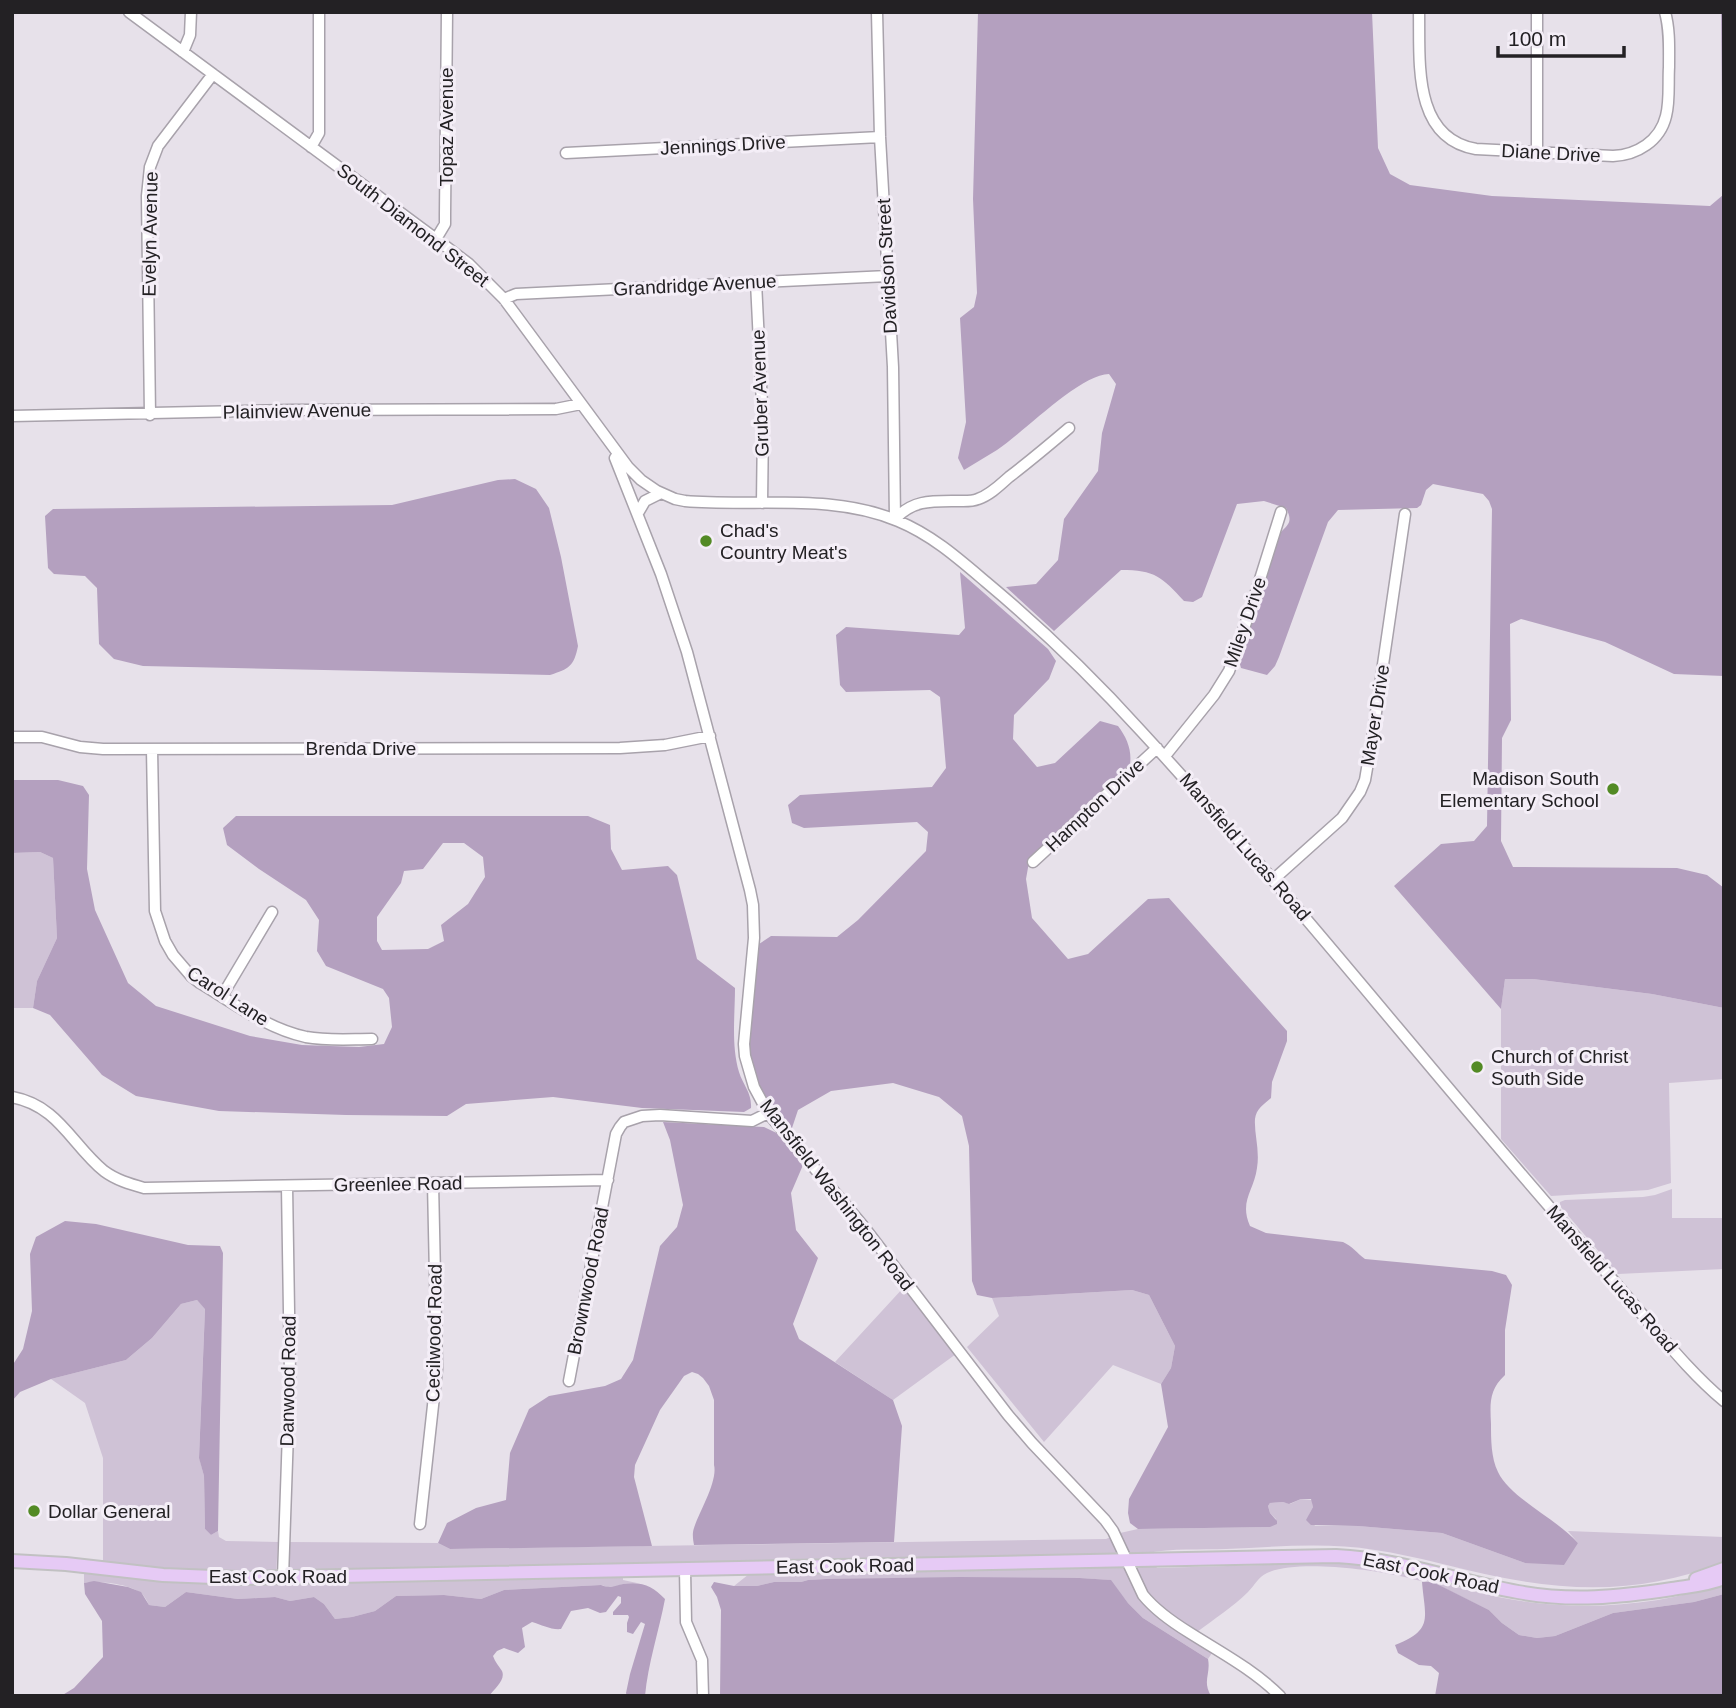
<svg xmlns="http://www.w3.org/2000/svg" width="1736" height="1708" viewBox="0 0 1736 1708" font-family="Helvetica,sans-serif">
<rect width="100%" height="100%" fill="#e7e1ea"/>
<!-- green -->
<path fill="#cfc2d6" d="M40,852L53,858L57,938L37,981L33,1008H12V853Z
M1505,979H1533L1652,994L1724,1008V1079L1669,1083L1671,1183L1648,1190L1551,1196L1501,1139V1009Z
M1672,1189V1218H1724V1269L1618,1274L1560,1206V1202L1565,1200L1643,1197L1655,1195Z
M904,1287L956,1354L893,1400L835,1362Z
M1132,1290L1149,1295L1175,1346L1171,1368L1161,1384L1113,1365L1044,1442L967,1347L999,1316L992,1298Z
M197,1300L205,1308L199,1457L204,1476L205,1529L211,1535L218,1531L219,1537L226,1541L278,1542L276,1573L193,1572L103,1563V1458L85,1403L51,1379L126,1360L152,1338L181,1304Z
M1301,1499L1312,1500L1313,1507L1309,1515L1315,1526H1358L1442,1533L1525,1563L1578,1543L1568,1531L1724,1537V1562C1648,1592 1579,1593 1499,1577C1458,1569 1417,1556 1375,1550C1326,1542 1275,1547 1226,1549C1201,1550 1172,1548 1147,1553L1157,1568C1192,1567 1228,1566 1263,1565C1299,1563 1334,1562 1369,1566C1413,1572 1455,1588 1498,1597C1572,1612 1653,1608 1724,1583V1594L1694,1602L1613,1613L1555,1636L1537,1638L1519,1635L1502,1623L1489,1610L1432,1582C1419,1582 1408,1577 1395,1575C1365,1569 1295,1560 1267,1573C1258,1577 1255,1585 1248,1592C1233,1607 1214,1619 1197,1632L1193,1640L1212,1653L1208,1659L1143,1618L1128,1603L1110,1580L1080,1578L826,1579L808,1580L801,1582H774L757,1586H734L749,1574L1111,1566L288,1573L289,1542L438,1543L450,1549L1106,1539L1120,1533L1138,1529L1270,1527L1276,1519L1270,1513L1268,1506L1270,1503L1283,1502L1290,1504Z
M84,1572L159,1580L213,1584L623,1576V1580L637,1583L623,1584L611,1588L601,1585L504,1590L481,1599L444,1595L396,1596L375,1611L352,1617L335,1619L324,1604L314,1597L290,1601L275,1597L238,1599L186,1592L165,1607L149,1605C147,1601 144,1594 139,1592C128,1584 97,1580 84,1583Z"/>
<!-- forest -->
<path fill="#b4a0bf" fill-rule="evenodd" d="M978,12H1372L1378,148L1390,174L1410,185L1492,196L1710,206L1723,195L1721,12H1724V676L1674,674L1605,642L1521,619L1510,624L1511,720L1502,738L1501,841L1513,867L1677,868L1707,875L1724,888V1008L1652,994L1533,979H1505L1501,1009L1394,886L1441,844L1474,841L1487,826L1492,509L1489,501L1483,494L1433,484L1426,490L1421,505L1417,508L1338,510L1328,522L1279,657L1275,666L1267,675L1241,668L1238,657L1279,534C1289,524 1293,522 1286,508L1264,501L1237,504L1202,597L1193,602L1184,601C1162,577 1155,570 1121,570L1054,631L1006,587L1036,584L1058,560L1064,519L1098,471L1102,433L1116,384L1109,374C1080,374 1023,433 997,450C986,457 975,463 964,470L958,458L966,422L960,318L974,307L977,293L973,199Z
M515,479L536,489L549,508L561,557L578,646C574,666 569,669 550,675L143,666L114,659L99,644L97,588L85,576L54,574L48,568L45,516L53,509L392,505L498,480Z
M960,572L1048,649L1056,661L1049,679L1014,715L1013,739L1037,767L1055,763L1100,721L1118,726C1127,738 1132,750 1130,765L1033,856L1029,862L1026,879L1032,918L1068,959L1088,954L1148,899L1169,898L1287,1031V1041L1272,1082L1271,1098C1264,1104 1256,1109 1255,1119C1254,1134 1260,1150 1257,1168C1254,1191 1239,1201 1250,1226L1266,1233L1343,1242C1352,1246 1357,1253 1365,1259L1492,1271L1506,1275L1512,1285L1505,1330V1375C1489,1390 1490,1403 1491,1424C1491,1439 1491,1458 1498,1472C1510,1498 1557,1519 1578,1543L1564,1565L1525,1563L1442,1533L1358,1526L1311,1525L1306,1520L1313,1507L1311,1499H1301L1289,1504L1283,1502L1270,1503L1268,1506L1270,1513L1277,1521V1524L1270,1527L1138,1529L1130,1523L1128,1513L1129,1499L1168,1427L1161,1384L1171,1368L1175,1346L1149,1295L1132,1290L992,1298L977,1295L972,1281L969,1146L962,1116L939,1097L893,1083L831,1091L798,1110L791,1131C777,1116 762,1098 755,1078C742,1045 754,980 759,944L771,936L837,937L858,920L926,851L928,832L917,822L804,828L792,823L788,805L800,795L932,787L946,768L940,697L930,690L846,692L840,685L836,635L846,627L959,635L965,628Z
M12,780H58L83,786L89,795L87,869L95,910L128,983L156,1006L250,1036L302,1045L359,1047L384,1044L392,1027L389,998L383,989L326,966L317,951L319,920L306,900L259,869L227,845L223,828L236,816H588L610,825L611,849L622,870L668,866L677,875L697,959L735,988C735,1015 731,1045 739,1072C743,1085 752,1093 751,1108L744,1112L642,1108L553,1097L466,1104L447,1116L346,1115L219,1111L136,1096L102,1075L50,1015L33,1008L37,981L57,938L53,858L40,852L12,853ZM443,843H464L483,857L485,877L468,904L441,925L444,941L428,949L382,950L377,941V917L401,883L404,871L423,869Z
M663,1122L764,1127L789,1139L803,1165L791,1193L796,1230L818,1258L793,1324L799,1339L893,1400L902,1426L894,1542L694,1545C693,1540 692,1533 694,1528C699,1512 718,1481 714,1465V1400L709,1386L703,1378L698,1374L692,1372L684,1376L660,1410L635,1465L634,1477L652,1546L450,1549L438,1543L447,1523L476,1508L506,1500L510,1453L529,1409L549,1396L605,1386L621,1379L633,1360L660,1246L677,1227L683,1205L670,1140Z
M65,1221L96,1224L188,1245L220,1246L223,1253L218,1531L211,1535L205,1529L204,1476L199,1458L205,1309L197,1300L181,1304L152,1338L126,1360L51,1379L20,1392L12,1401V1366L23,1349L32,1311L30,1254L36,1237Z
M960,1577L1080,1578L1111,1580L1128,1603L1143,1618L1208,1659C1211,1674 1202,1681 1211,1696H720L721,1610L717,1597L711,1587L714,1582L734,1586H757L774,1582H801L808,1580L826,1579Z
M94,1581L128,1587L141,1592L149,1605L165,1607L186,1592L238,1599L275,1597L290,1601L314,1597L324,1604L335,1619L352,1617L375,1611L396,1596L444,1595L481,1599L504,1590L601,1585C612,1589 613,1586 623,1584C642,1581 653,1586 665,1599C659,1631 648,1663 645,1696H627L626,1693L630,1674L645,1624L641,1622L633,1634L627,1632V1623L629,1617L628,1615H613V1612L621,1603V1597L618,1596L606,1612L600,1613L588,1608L571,1611L561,1629C551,1630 542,1625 532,1622L522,1628L525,1647L518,1653L504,1648L497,1651L493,1656C495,1662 499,1666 502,1671C506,1680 494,1689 489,1696H61L74,1688L103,1657L102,1621L85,1594L84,1583Z
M1422,1582H1432L1443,1587L1489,1610L1502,1623L1519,1635L1537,1638L1555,1636L1613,1613L1694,1602L1724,1594V1696H1435L1439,1673L1431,1666L1419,1665L1398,1653L1395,1645C1434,1630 1425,1618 1422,1582Z"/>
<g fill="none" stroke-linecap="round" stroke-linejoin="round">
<!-- minor casing -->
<g stroke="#a8a2ab" stroke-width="13">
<path id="minor" d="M129,12L436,239L469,264L504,299L628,467L641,480L657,491L675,499L685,501C755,507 832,493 898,521C932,535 959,559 986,582C1041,628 1093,678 1141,731C1282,884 1411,1047 1547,1204C1578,1240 1610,1276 1641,1313C1667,1343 1693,1375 1724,1401
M877,12L880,137L893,367L895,519
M1419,12C1420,61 1412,138 1476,149L1613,156C1637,155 1660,141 1666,116C1670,101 1668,83 1669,67C1669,49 1670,30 1665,12
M1537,13V152
M183,52L190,35L191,12
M311,147L319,133V12
M566,153L880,137
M436,239L445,224V214L447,12
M756,282L763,425L762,503
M504,299L516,294L888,276
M150,415L147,196L150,167L158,146L213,74
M12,416L291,410L556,409L581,404
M615,458L661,574L687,652L750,890L753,905L754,938L744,1044L745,1056L754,1087L768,1113L864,1227L1008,1415L1032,1443L1105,1520L1113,1531L1143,1595C1156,1611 1172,1622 1190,1633C1220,1652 1254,1670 1280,1696
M638,513L645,501L661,493
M895,519C913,500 931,501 956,501C963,501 971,502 978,499C990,495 1000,485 1009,477C1030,461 1049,445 1069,428
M12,737H42L80,747L103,749L620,748L665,745L710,736
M152,749L155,911L165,941L173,955L191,976L200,983C233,1003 268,1029 306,1037C328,1041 350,1039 372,1039
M1165,756L1214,695L1229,671L1251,608L1281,512
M1033,862L1157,748
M1274,879L1342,818L1360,792L1365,780L1373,733L1405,514
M222,996L272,912
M12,1097C59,1106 71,1144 104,1171C116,1180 130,1184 144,1188L608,1180
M569,1381L616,1134L620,1127L624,1122L642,1116L660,1115L752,1121L768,1113
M420,1524L437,1369L433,1183
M685,1570L686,1622L702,1660L703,1696
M283,1577L290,1374L287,1186"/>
</g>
<!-- major casing -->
<g stroke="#c1c1c2" stroke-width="16">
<path id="major" d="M12,1561L66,1564L163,1575L239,1578L1336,1556C1399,1559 1457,1581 1518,1592C1572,1602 1618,1597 1672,1589C1690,1586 1707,1585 1724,1578
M1696,1579L1724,1569"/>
</g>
<!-- minor -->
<use href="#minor" stroke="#fff" stroke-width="10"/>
<!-- major -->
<use href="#major" stroke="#e6caf5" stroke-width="12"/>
</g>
<!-- markers -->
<g fill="#538a25" stroke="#f4eef7" stroke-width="2.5">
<circle cx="706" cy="541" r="7"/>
<circle cx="1613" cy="789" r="7"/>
<circle cx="1477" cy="1067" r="7"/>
<circle cx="34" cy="1511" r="7"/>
</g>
<g text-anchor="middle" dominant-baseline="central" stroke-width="6" stroke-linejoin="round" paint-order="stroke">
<!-- street labels -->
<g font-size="19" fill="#232124" stroke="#f4eef7">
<text transform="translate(446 127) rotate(-90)">Topaz Avenue</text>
<text transform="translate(723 145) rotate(-3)">Jennings Drive</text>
<text transform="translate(1551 153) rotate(3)">Diane Drive</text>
<text transform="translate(413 225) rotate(38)">South Diamond Street</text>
<text transform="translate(150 234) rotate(-89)">Evelyn Avenue</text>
<text transform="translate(887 266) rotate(-93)">Davidson Street</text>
<text transform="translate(695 285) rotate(-3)">Grandridge Avenue</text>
<text transform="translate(760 393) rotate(-92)">Gruber Avenue</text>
<text transform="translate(297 411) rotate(-1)">Plainview Avenue</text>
<text transform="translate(1245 622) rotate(-71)">Miley Drive</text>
<text transform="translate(1375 715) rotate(-81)">Mayer Drive</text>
<text x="361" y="748">Brenda Drive</text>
<text transform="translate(1095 805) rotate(-43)">Hampton Drive</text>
<text transform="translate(1245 847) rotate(49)">Mansfield Lucas Road</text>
<text transform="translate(228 996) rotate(33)">Carol Lane</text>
<text transform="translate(398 1184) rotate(-1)">Greenlee Road</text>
<text transform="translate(837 1195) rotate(52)">Mansfield Washington Road</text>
<text transform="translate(1612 1279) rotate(49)">Mansfield Lucas Road</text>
<text transform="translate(588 1281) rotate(-79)">Brownwood Road</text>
<text transform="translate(434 1333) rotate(-89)">Cecilwood Road</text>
<text transform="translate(288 1381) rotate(-89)">Danwood Road</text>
<text transform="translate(845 1566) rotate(-1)">East Cook Road</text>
<text transform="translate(1431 1573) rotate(12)">East Cook Road</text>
<text x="278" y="1576">East Cook Road</text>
</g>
<!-- poi labels -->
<g font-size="19" fill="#232124" stroke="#f4eef7" text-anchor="start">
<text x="720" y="530">Chad's<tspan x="720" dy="22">Country Meat's</tspan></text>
<text x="1599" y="778" text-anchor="end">Madison South<tspan x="1599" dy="22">Elementary School</tspan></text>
<text x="1491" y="1056">Church of Christ<tspan x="1491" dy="22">South Side</tspan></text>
<text x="48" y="1511">Dollar General</text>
</g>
</g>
<!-- border -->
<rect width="1736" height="1708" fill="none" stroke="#232124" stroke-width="28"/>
<!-- scale -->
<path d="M1498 46v10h126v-10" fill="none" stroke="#232124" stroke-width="3.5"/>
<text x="1508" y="46" font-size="21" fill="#232124" stroke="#f4eef7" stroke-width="5" paint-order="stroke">100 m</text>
</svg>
